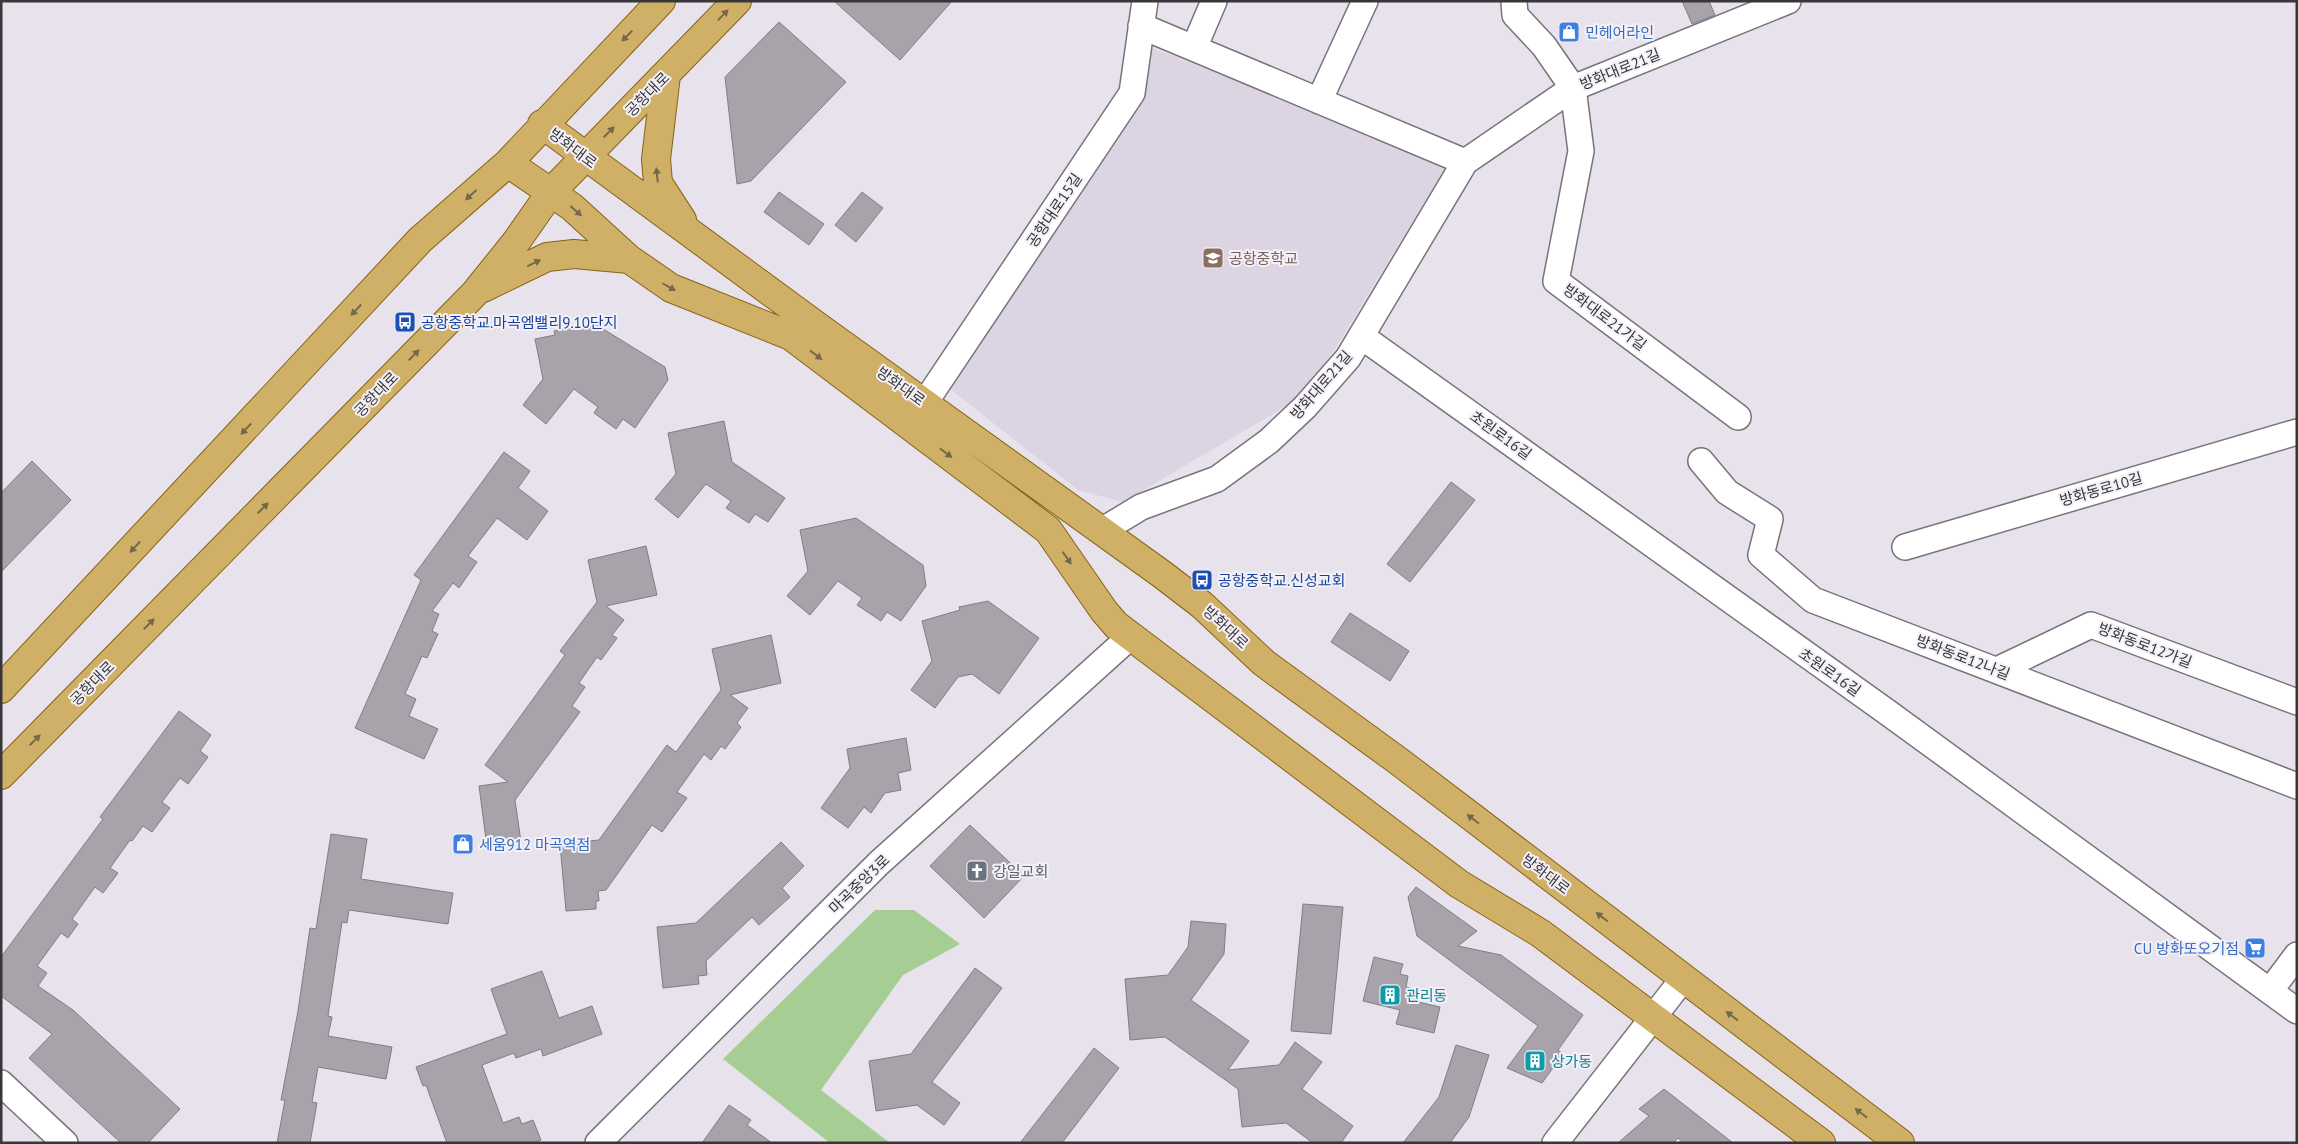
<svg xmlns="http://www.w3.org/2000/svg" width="2298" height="1144" viewBox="0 0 2298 1144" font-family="'PT Sans','Noto Sans KR',sans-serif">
<rect width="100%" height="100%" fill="#e7e2eb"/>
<!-- built -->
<path fill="#dcd4e3" d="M1145,45L1447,165L1333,352L1300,398L1123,502L1078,490L949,388L1140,102Z"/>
<!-- green -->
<path fill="#a6ce94" d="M875,910H914L960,944L903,975L821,1090L890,1143H830L723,1059Z"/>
<!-- building -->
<path fill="#a8a3ab" stroke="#817d85" d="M834,1H952L900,60Z
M1682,1H1709L1715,15L1692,24Z
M779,22L846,82L751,181L737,184L725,77Z
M779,192L824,224L809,245L764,212Z
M862,192L883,208L856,242L835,225Z
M595,324L665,367L668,380L635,428L623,419L616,429L594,413L598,407L574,389L546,424L523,405L543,379L535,339L555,335L554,331Z
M724,421L732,462L785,498L768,522L755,514L749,523L726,508L731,501L706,484L678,518L655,499L676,474L668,433Z
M504,452L530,471L518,488L548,511L527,540L497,518L468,556L477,562L459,588L453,583L432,611L439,614L432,631L438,634L427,658L422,656L405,694L416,699L409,716L438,729L424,759L355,728L421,580L414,575Z
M32,461L71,500L1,572V493Z
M1451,482L1475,500L1410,582L1387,564Z
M856,518L923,565L926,586L901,621L887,612L881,621L857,605L862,598L838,581L810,615L787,596L808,571L800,530Z
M646,546L657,595L606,606L624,620L612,635L617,638L601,660L597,657L579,683L585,687L572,706L580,712L515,800L521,842L487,847L479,786L508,782L485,765L565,655L560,651L597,602L588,560Z
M988,601L1039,638L999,694L972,674L958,677L935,708L911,690L932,661L922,621L960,610L959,607Z
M1350,613L1409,651L1390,681L1331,642Z
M771,635L781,683L730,695L748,708L737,723L741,727L725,749L721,746L711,760L704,754L677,792L687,798L662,832L652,825L606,890L598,891L599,901H596V909L566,911L560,844L599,840L667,745L676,752L721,690L712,649Z
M179,711L211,735L200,751L208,757L188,784L180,778L162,802L170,808L152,832L143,826L132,841L130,840L110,868L118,873L103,893L95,887L72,919L78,924L68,938L61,933L37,966L47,973L38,986L73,1010L180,1109L148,1143H121L29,1058L52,1034L1,996V957L103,819L100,817Z
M906,738L911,770L898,773L901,790L885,793L871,813L864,807L848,828L821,808L850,768L847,749Z
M970,825L1024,876L984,918L930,866Z
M331,834L367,839L361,879L453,893L448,924L349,910L347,923L342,922L328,1016L332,1017L328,1036L392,1047L386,1079L318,1067L312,1102L317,1103L310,1143H277L285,1100H281L298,1011L310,928L316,929Z
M781,842L804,866L782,888L790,897L759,925L752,917L706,961L707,975L698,976L699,984L663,988L657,927L696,923Z
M1416,887L1477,931L1458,946L1501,955L1583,1015L1558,1050L1563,1054L1542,1083L1507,1068L1538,1026L1417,936L1408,897Z
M1303,904L1343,907L1331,1034L1291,1031Z
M1191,921L1226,924L1224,954L1191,1000L1249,1041L1228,1070L1279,1065L1295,1042L1322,1062L1302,1089L1353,1126L1341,1143H1313L1286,1123L1242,1127L1238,1089L1165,1037L1130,1040L1125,979L1168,975L1188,947Z
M1374,957L1403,964L1400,974L1408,976L1406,987L1417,990L1414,1001L1440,1007L1434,1033L1396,1024L1400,1010L1363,1001Z
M975,968L1002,988L932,1082L960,1103L944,1125L917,1105L876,1111L869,1061L911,1054Z
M542,971L559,1018L592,1006L602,1034L543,1056L541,1049L516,1058L514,1053L482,1065L503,1123L519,1117L522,1124L533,1120L541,1140L533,1143H447L426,1085L423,1086L416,1067L507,1034L491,989Z
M1456,1045L1489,1055L1469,1117L1450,1143H1403L1439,1097Z
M1094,1048L1119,1068L1062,1143H1020Z
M1664,1089L1733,1143H1684L1678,1138L1673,1143H1618L1649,1116L1639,1109Z
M729,1105L751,1120L747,1125L772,1143H702Z"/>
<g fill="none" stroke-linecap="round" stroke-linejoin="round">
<!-- minor casing -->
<g stroke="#78747c" stroke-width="28">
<path id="minor" d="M1514,1L1515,15L1544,46L1573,88L1581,151L1556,281L1738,417
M1141,26L1465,162
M1194,48L1214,1
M1319,101L1365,1
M1361,336L1887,712L2297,1011
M924,404L1132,93L1145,1
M1701,461L1727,492L1770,519L1761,555L1813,600L2297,786
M1103,530L1141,507L1217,479L1269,441L1305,407L1348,358L1465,162L1573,88L1788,1
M1905,547L2297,432
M1997,670L2091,625L2297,702
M2270,991L2297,955
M1,1083L65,1143
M598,1143L879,863L1131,636
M1555,1143L1683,979"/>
</g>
<!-- major casing -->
<g stroke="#866314" stroke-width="30">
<path id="major" d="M666,75L656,159L658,183L682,220
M542,124L817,326L1163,575L1202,605L1264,663L1397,760L1900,1143
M508,163L572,207L629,259L671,288L791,336L1048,530L1104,611L1116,625L1459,884L1540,933L1821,1143
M483,288L547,257L574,254L629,259
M1,689L420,240L508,163L661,1
M1,775L475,293L516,242L551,192L737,1"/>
</g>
<!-- minor -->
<use href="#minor" stroke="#fff" stroke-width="25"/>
<!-- major -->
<use href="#major" stroke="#d0b066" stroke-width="28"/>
</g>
<!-- one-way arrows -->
<defs><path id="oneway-solid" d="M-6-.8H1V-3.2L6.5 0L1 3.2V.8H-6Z" transform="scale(1.25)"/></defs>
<g fill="#74674b">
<use href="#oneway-solid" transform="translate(723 15) rotate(-46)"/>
<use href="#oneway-solid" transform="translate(627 36) rotate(134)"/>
<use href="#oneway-solid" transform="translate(609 132) rotate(-45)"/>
<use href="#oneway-solid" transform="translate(657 175) rotate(-96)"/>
<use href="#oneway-solid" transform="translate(471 195) rotate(138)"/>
<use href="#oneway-solid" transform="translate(576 211) rotate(41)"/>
<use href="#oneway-solid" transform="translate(534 263) rotate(-26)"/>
<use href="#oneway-solid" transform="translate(669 287) rotate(30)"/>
<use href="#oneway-solid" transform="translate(356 310) rotate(133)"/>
<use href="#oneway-solid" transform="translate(414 355) rotate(-46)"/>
<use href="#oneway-solid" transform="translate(816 355) rotate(37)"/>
<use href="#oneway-solid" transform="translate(246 429) rotate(133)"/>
<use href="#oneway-solid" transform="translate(946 453) rotate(37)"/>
<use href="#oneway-solid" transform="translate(263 508) rotate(-45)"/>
<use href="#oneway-solid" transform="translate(135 547) rotate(133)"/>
<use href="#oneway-solid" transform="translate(1067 558) rotate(55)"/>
<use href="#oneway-solid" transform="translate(149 624) rotate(-45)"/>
<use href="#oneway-solid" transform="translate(35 740) rotate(-45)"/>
<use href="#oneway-solid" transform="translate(1473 819) rotate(-143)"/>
<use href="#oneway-solid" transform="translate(1602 917) rotate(-143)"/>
<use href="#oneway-solid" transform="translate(1732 1016) rotate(-143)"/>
<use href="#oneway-solid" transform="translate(1861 1113) rotate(-143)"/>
</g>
<!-- icons -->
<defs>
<g id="shop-square" transform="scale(1.125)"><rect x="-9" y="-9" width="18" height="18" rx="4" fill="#3f7fe0" stroke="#f4f0f8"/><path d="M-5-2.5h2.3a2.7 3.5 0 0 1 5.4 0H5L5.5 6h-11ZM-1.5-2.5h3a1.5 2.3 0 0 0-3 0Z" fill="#fff"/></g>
<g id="school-square" transform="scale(1.125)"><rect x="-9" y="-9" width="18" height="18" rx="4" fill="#8d6e63" stroke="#f4f0f8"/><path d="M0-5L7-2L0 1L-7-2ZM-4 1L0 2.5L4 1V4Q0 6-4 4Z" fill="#fff"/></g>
<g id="bus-square" transform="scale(1.125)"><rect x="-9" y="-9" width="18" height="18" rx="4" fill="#1a4fb4" stroke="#f4f0f8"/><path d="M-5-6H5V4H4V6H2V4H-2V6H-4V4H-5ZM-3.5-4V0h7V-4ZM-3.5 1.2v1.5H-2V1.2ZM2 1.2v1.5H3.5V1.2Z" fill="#fff"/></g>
<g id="church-square" transform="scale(1.125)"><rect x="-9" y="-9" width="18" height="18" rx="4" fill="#6b7280" stroke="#f4f0f8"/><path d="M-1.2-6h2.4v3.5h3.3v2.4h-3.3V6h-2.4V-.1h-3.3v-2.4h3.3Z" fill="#fff"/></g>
<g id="supermarket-square" transform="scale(1.125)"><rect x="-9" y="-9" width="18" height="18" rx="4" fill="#3f7fe0" stroke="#f4f0f8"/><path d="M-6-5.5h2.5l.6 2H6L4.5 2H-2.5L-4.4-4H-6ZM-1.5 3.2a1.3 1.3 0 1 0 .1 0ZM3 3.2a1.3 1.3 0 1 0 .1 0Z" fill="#fff"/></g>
<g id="building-square" transform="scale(1.125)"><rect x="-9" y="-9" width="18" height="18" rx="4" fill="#0f9aa8" stroke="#f4f0f8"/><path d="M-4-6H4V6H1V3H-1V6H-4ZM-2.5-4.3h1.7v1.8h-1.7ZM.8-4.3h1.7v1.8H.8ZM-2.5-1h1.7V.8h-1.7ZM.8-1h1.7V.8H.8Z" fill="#fff"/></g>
</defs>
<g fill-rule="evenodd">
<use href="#shop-square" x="1569" y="32"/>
<use href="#school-square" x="1213" y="258"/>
<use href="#bus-square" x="405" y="322"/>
<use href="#bus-square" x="1202" y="580"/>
<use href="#shop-square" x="463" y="844"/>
<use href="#church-square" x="977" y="871"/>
<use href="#supermarket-square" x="2255" y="948"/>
<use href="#building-square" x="1390" y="995"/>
<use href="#building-square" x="1535" y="1061"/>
</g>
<g text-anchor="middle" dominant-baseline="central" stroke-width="4" stroke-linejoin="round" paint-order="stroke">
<!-- shop labels -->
<g font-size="15" fill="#366cbe" stroke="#f4f0f8" text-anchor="start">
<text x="1585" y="32">민헤어라인</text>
<text x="479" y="844">세움912 마곡역점</text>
<text x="2239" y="948" text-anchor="end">CU 방화또오기점</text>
</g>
<!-- street labels -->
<g font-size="15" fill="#373639" stroke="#f4f0f8">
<text transform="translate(1620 69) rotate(-22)">방화대로21길</text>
<text transform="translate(647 94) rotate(-45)">공항대로</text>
<text transform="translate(573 148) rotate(37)">방화대로</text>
<text transform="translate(1054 210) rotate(-56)">공항대로15길</text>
<text transform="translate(1605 317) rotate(37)">방화대로21가길</text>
<text transform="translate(1321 385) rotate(-49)">방화대로21길</text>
<text transform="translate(901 386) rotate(36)">방화대로</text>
<text transform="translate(376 394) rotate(-46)">공항대로</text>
<text transform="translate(1501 435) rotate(36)">초원로16길</text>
<text transform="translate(2101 489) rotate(-16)">방화동로10길</text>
<text transform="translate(1226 627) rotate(43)">방화대로</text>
<text transform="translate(2145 645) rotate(21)">방화동로12가길</text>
<text transform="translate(1963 657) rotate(21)">방화동로12나길</text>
<text transform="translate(1830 672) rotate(35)">초원로16길</text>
<text transform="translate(92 683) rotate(-45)">공항대로</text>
<text transform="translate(1546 874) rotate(37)">방화대로</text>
<text transform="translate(859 884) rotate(-44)">마곡중앙3로</text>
</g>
<!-- education labels -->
<g font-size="15" fill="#785e54" stroke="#f4f0f8" text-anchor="start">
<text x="1229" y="258">공항중학교</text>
</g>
<!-- transit labels -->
<g font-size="15" fill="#164399" stroke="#f4f0f8" text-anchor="start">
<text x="421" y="322">공항중학교.마곡엠밸리9.10단지</text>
<text x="1218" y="580">공항중학교.신성교회</text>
</g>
<!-- worship labels -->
<g font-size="15" fill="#5b616d" stroke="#f4f0f8" text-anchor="start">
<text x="993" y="871">강일교회</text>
</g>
<!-- culture labels -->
<g font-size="15" fill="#0d838f" stroke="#f4f0f8" text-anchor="start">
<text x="1406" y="995">관리동</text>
<text x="1551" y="1061">상가동</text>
</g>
</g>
<!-- border -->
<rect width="2298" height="1144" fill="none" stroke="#373639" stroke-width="5"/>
</svg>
